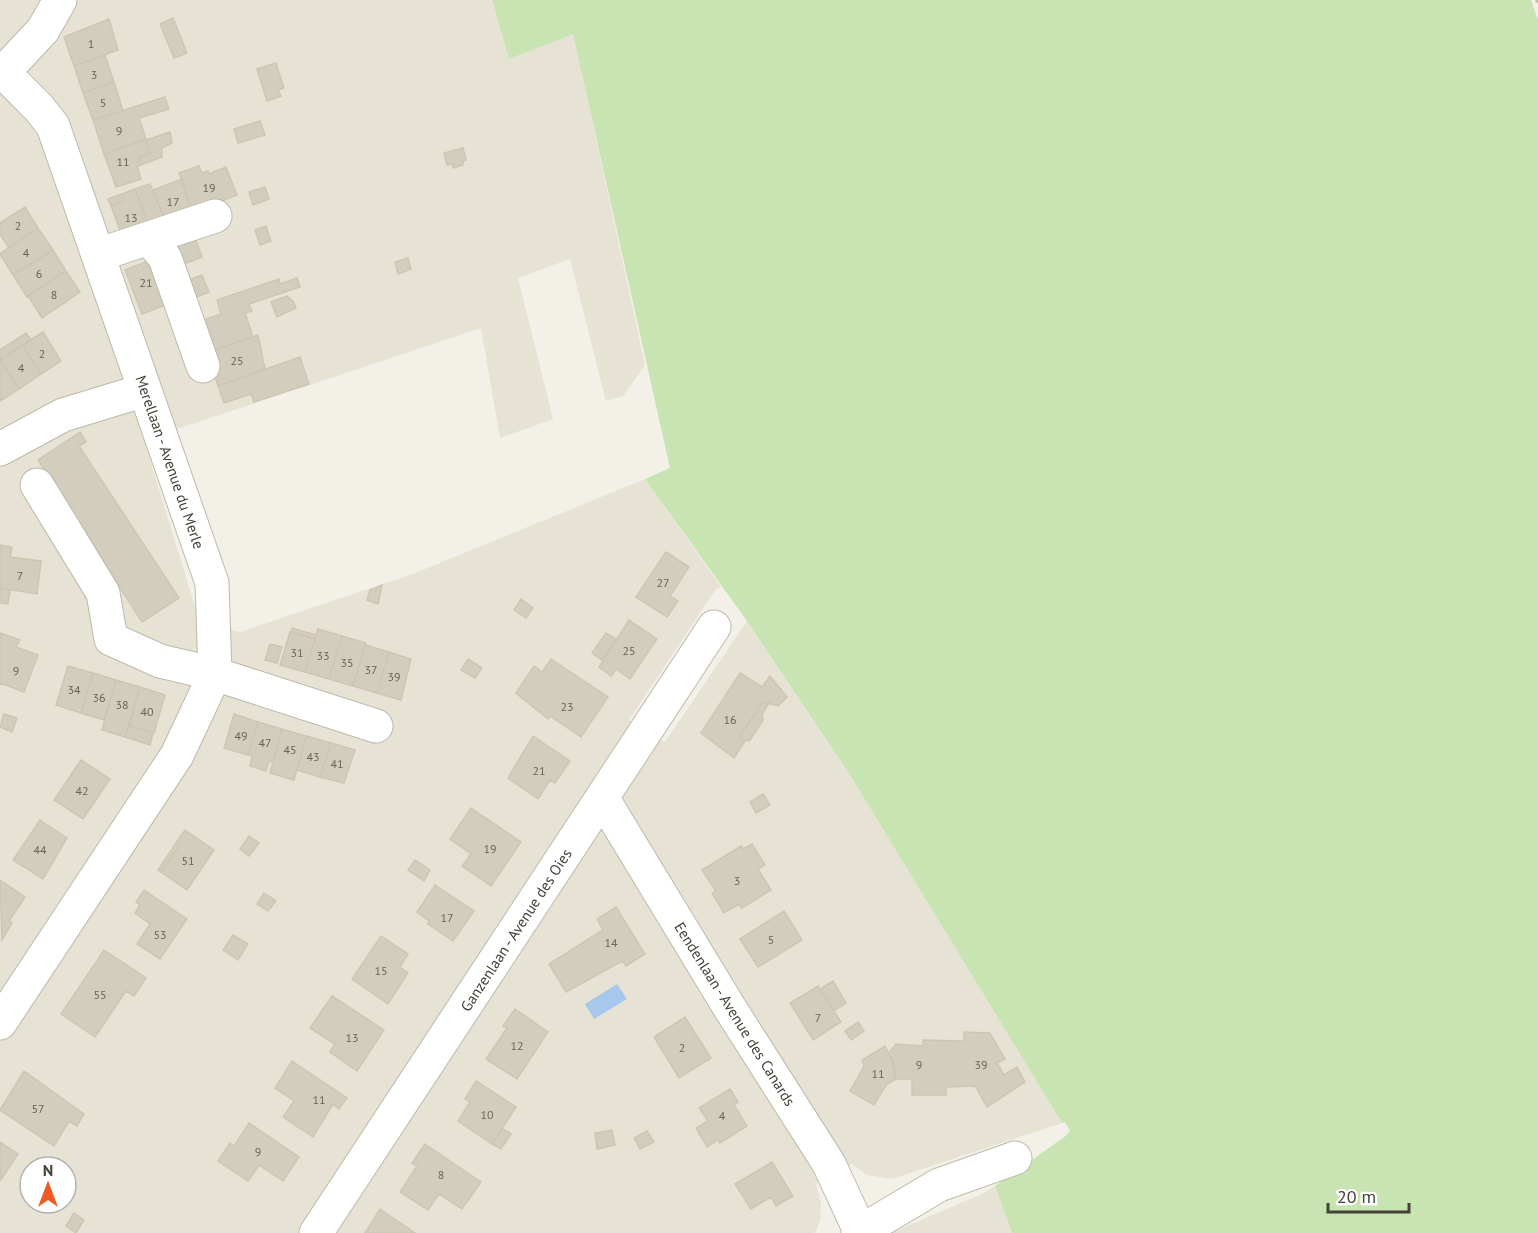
<svg xmlns="http://www.w3.org/2000/svg" width="1538" height="1233" viewBox="0 0 1538 1233" font-family="'PT Sans',sans-serif">
<rect width="100%" height="100%" fill="#f2f0e7"/>
<!-- residential -->
<path fill="#e6e3d5" fill-rule="evenodd" d="M0,0H492L509,59L573,33L645,365L623,396L606,401L570,259L518,278L553,419L500,438L481,328L144,440L200,623L240,632L413,574L645,479L721,587L716,589L629,720L665,742L747,621L850,775L1062,1123L892,1179L867,1175L852,1164L816,1184L821,1203L820,1221L815,1233H0ZM30,1167H66V1203H30Z
M995,1186L1012,1233H891L986,1192Z"/>
<!-- green -->
<path fill="#c8e4b2" d="M492,0H1531L1538,20V1233H1012L995,1186L1067,1135L1070,1130L1065,1122L1062,1123L850,775L747,621L645,479L670,468L573,34L509,59Z"/>
<!-- water -->
<path fill="#a7c7ec" d="M617,984L627,999L594,1019L585,1004Z"/>
<!-- building -->
<path fill="#d3cdbd" stroke="#cec6b1" stroke-width="1.5" d="M173,18L187,53L174,58L160,24Z
M109,19L118,50L74,66L64,37Z
M105,55L114,82L83,93L74,66Z
M276,63L284,88L278,90L281,96L267,101L257,69Z
M114,82L123,111L93,120L83,93Z
M165,97L169,109L139,118L146,139L104,154L93,120Z
M260,121L265,135L238,143L234,129Z
M170,132L172,143L162,148V157L141,165L139,157L150,153L146,140Z
M146,139L150,153L139,157L141,165L137,166L141,179L116,187L104,154Z
M463,148L466,160L463,161V165L453,168L452,164L447,165L444,153Z
M199,166L202,173L208,171L209,174L226,167L237,195L192,212L179,173Z
M182,179L192,212L166,222L153,190Z
M150,184L166,222L150,228L135,189Z
M265,187L269,199L253,205L249,192Z
M135,189L150,228L123,238L111,206L124,201L122,194Z
M122,194L124,201L111,206L108,199Z
M25,207L38,228L9,248L0,234V223Z
M266,226L271,241L260,245L255,230Z
M38,228L53,250L13,275L0,254Z
M193,233L202,257L179,266L169,241Z
M53,250L66,271L27,297L13,275Z
M408,258L411,269L398,274L395,262Z
M154,259L165,305L142,314L125,270Z
M66,271L80,292L42,318L28,296Z
M202,275L209,292L191,299L184,282Z
M297,278L300,287L249,304L252,311L245,313L253,337L208,352L198,322L221,314L217,300L279,279L280,284Z
M287,296L293,301L296,308L277,317L271,302Z
M43,332L61,361L41,374L22,345Z
M26,333L31,340L0,360V350Z
M258,335L265,369L218,386L208,352Z
M22,345L41,374L19,389L0,360Z
M300,357L309,384L254,402L251,394L224,403L218,386Z
M0,359L19,389L0,401Z
M80,432L86,442L79,446L179,598L142,622L38,460Z
M0,545L12,547L10,557L41,561L37,594L0,588Z
M666,552L689,567L670,596L678,601L667,617L636,597Z
M382,585L378,604L367,600L370,590Z
M0,588L10,590L8,604L0,603Z
M521,599L533,608L526,618L514,610Z
M629,620L657,639L630,679L616,669L611,676L599,667Z
M292,628L316,635L315,639L291,632Z
M318,629L342,636L329,679L305,672Z
M290,632L315,639L305,672L280,665Z
M0,633L20,640L16,647L38,655L24,692L3,684L0,685Z
M606,633L616,639L602,660L592,653Z
M342,636L366,643L353,686L329,679Z
M270,644L282,647L277,663L265,660Z
M365,645L389,652L377,693L353,686Z
M389,652L411,659L401,700L377,693Z
M468,659L482,668L475,678L461,670Z
M551,659L608,697L581,737L550,716L548,719L516,693L534,666L542,672Z
M68,666L93,673L81,713L56,705Z
M93,673L116,680L104,720L81,713Z
M740,673L762,687L770,676L787,697L778,706L763,702L739,737L745,741L734,758L701,733Z
M116,680L140,687L125,737L102,730Z
M140,687L165,695L154,733L129,726Z
M763,702L769,703L762,714L763,720L750,740L745,741L739,737Z
M4,714L17,718L12,732L0,727Z
M234,714L258,722L248,755L224,748Z
M258,722L282,729L273,762L269,761L266,771L250,766L252,756L248,755Z
M129,726L153,733L150,745L125,737Z
M282,729L306,736L294,780L270,773Z
M306,736L331,743L320,777L297,770Z
M533,736L570,761L555,783L550,780L538,799L508,778Z
M331,743L355,750L344,783L320,777Z
M81,760L110,779L83,819L54,800Z
M763,794L770,805L756,813L750,802Z
M471,808L521,842L491,886L462,866L471,854L450,839Z
M40,820L67,838L43,879L13,860Z
M185,830L214,850L187,890L158,870L161,872L179,846L176,843Z
M249,836L259,843L249,856L240,849Z
M176,843L179,846L161,872L158,870Z
M752,844L765,865L758,869L771,890L742,908L739,904L724,913L712,893L716,891L702,870L741,846L743,849Z
M415,860L430,870L424,881L408,870Z
M0,880L25,897L9,921L12,923L2,940Z
M435,885L474,911L453,941L428,924L429,921L417,912Z
M144,890L187,919L160,959L137,944L150,924L135,913L140,905L136,902Z
M264,893L276,901L268,911L257,904Z
M616,907L645,954L626,966L622,961L566,992L549,964L603,930L597,919Z
M784,911L802,940L758,967L740,939Z
M233,935L248,944L238,960L223,950Z
M381,936L408,954L400,967L408,973L388,1004L352,979Z
M104,950L146,978L134,996L126,991L95,1037L61,1014Z
M833,981L846,1003L834,1011L820,989Z
M818,986L841,1022L813,1040L790,1003Z
M332,996L384,1030L357,1071L330,1052L335,1044L310,1028Z
M515,1009L548,1032L517,1079L486,1059L507,1028L503,1026Z
M685,1017L711,1058L679,1078L654,1037Z
M858,1022L864,1031L851,1040L845,1031Z
M964,1032L990,1033L1005,1059L997,1063L1004,1075L1017,1067L1025,1082L987,1107L975,1086L946,1087V1095H912V1079H896L889,1053L896,1044L923,1046V1040L964,1041Z
M885,1046L894,1064L896,1079L886,1085L874,1105L850,1091L864,1066L862,1060Z
M292,1061L347,1098L339,1109L333,1104L313,1137L283,1117L294,1101L275,1088Z
M24,1071L84,1114L77,1126L69,1121L54,1146L0,1110Z
M476,1081L516,1107L492,1144L458,1121L470,1102L465,1099Z
M730,1089L738,1102L734,1105L747,1126L720,1143L718,1140L707,1147L696,1128L708,1121L699,1108Z
M249,1123L299,1157L283,1181L259,1165L248,1181L218,1161L230,1143L234,1146Z
M502,1128L511,1134L501,1149L492,1144Z
M612,1130L615,1145L597,1149L595,1133Z
M647,1131L654,1142L640,1149L634,1138Z
M0,1142L18,1154L0,1181Z
M425,1144L481,1182L462,1209L439,1194L428,1210L400,1192L417,1166L412,1163Z
M772,1162L793,1196L776,1206L771,1197L751,1209L735,1184Z
M380,1209L415,1233H365Z
M74,1213L84,1220L76,1233L66,1226Z"/>
<g fill="none" stroke-linecap="round" stroke-linejoin="round">
<!-- minor casing -->
<g stroke="#bdb9aa" stroke-width="35">
<path id="minor" d="M0,76L43,30L60,0
M149,238L165,258L203,366
M98,255L215,216
M0,449L63,415L145,390
M37,485L103,593L111,639L160,661L215,674L376,726
M603,799L731,1010L829,1164L860,1231
M0,1023L177,755L215,674L212,583L53,126L39,108L4,73
M316,1233L714,627
M858,1233L939,1185L1015,1158"/>
</g>
<!-- path -->
<path stroke="#beb69c" stroke-width="4" stroke-dasharray="3 3" stroke-linecap="butt" d="M1537,0L1538,2"/>
<!-- minor -->
<use href="#minor" stroke="#fff" stroke-width="33"/>
</g>
<g text-anchor="middle" dominant-baseline="central" stroke-width="4.5" stroke-linejoin="round" paint-order="stroke">
<!-- number labels -->
<g font-size="12" fill="#686458">
<text x="91" y="43">1</text>
<text x="94" y="74">3</text>
<text x="103" y="102">5</text>
<text x="119" y="130">9</text>
<text x="123" y="161">11</text>
<text x="209" y="187">19</text>
<text x="173" y="201">17</text>
<text x="131" y="217">13</text>
<text x="18" y="225">2</text>
<text x="26" y="252">4</text>
<text x="39" y="273">6</text>
<text x="146" y="282">21</text>
<text x="54" y="294">8</text>
<text x="42" y="353">2</text>
<text x="237" y="360">25</text>
<text x="21" y="367">4</text>
<text x="20" y="575">7</text>
<text x="663" y="582">27</text>
<text x="629" y="650">25</text>
<text x="297" y="652">31</text>
<text x="323" y="655">33</text>
<text x="347" y="662">35</text>
<text x="371" y="669">37</text>
<text x="16" y="670">9</text>
<text x="394" y="676">39</text>
<text x="74" y="689">34</text>
<text x="99" y="697">36</text>
<text x="122" y="704">38</text>
<text x="567" y="706">23</text>
<text x="147" y="711">40</text>
<text x="730" y="719">16</text>
<text x="241" y="735">49</text>
<text x="265" y="742">47</text>
<text x="290" y="749">45</text>
<text x="313" y="756">43</text>
<text x="337" y="763">41</text>
<text x="539" y="770">21</text>
<text x="82" y="790">42</text>
<text x="490" y="848">19</text>
<text x="40" y="849">44</text>
<text x="188" y="860">51</text>
<text x="737" y="880">3</text>
<text x="447" y="917">17</text>
<text x="160" y="934">53</text>
<text x="771" y="939">5</text>
<text x="611" y="942">14</text>
<text x="381" y="970">15</text>
<text x="100" y="994">55</text>
<text x="818" y="1017">7</text>
<text x="352" y="1037">13</text>
<text x="517" y="1045">12</text>
<text x="682" y="1047">2</text>
<text x="919" y="1064">9</text>
<text x="981" y="1064">39</text>
<text x="878" y="1073">11</text>
<text x="319" y="1099">11</text>
<text x="38" y="1108">57</text>
<text x="487" y="1114">10</text>
<text x="722" y="1115">4</text>
<text x="258" y="1151">9</text>
<text x="441" y="1174">8</text>
</g>
<!-- street labels -->
<g font-size="15" fill="#454136" stroke="#fff">
<text transform="translate(170 462) rotate(71)">Merellaan - Avenue du Merle</text>
<text transform="translate(516 930) rotate(-57)">Ganzenlaan - Avenue des Oies</text>
<text transform="translate(735 1014) rotate(58)">Eendenlaan - Avenue des Canards</text>
</g>
</g>
<!-- north arrow -->
<g transform="translate(48 1185)"><circle r="28" fill="#ffffff" stroke="#b5b3af" stroke-width="1.5"/>
<path d="M0-4.5L10 22L0 15L-10 22Z" fill="#ed5a23"/>
<text y="-9" font-size="16" font-weight="bold" text-anchor="middle" fill="#454136">N</text>
</g>
<!-- scale -->
<path d="M1328 1203v9h81v-9" fill="none" stroke="#454136" stroke-width="3"/>
<text x="1337" y="1203" font-size="18" fill="#454136" stroke="#ffffff" stroke-width="4.5" paint-order="stroke">20 m</text>
</svg>
